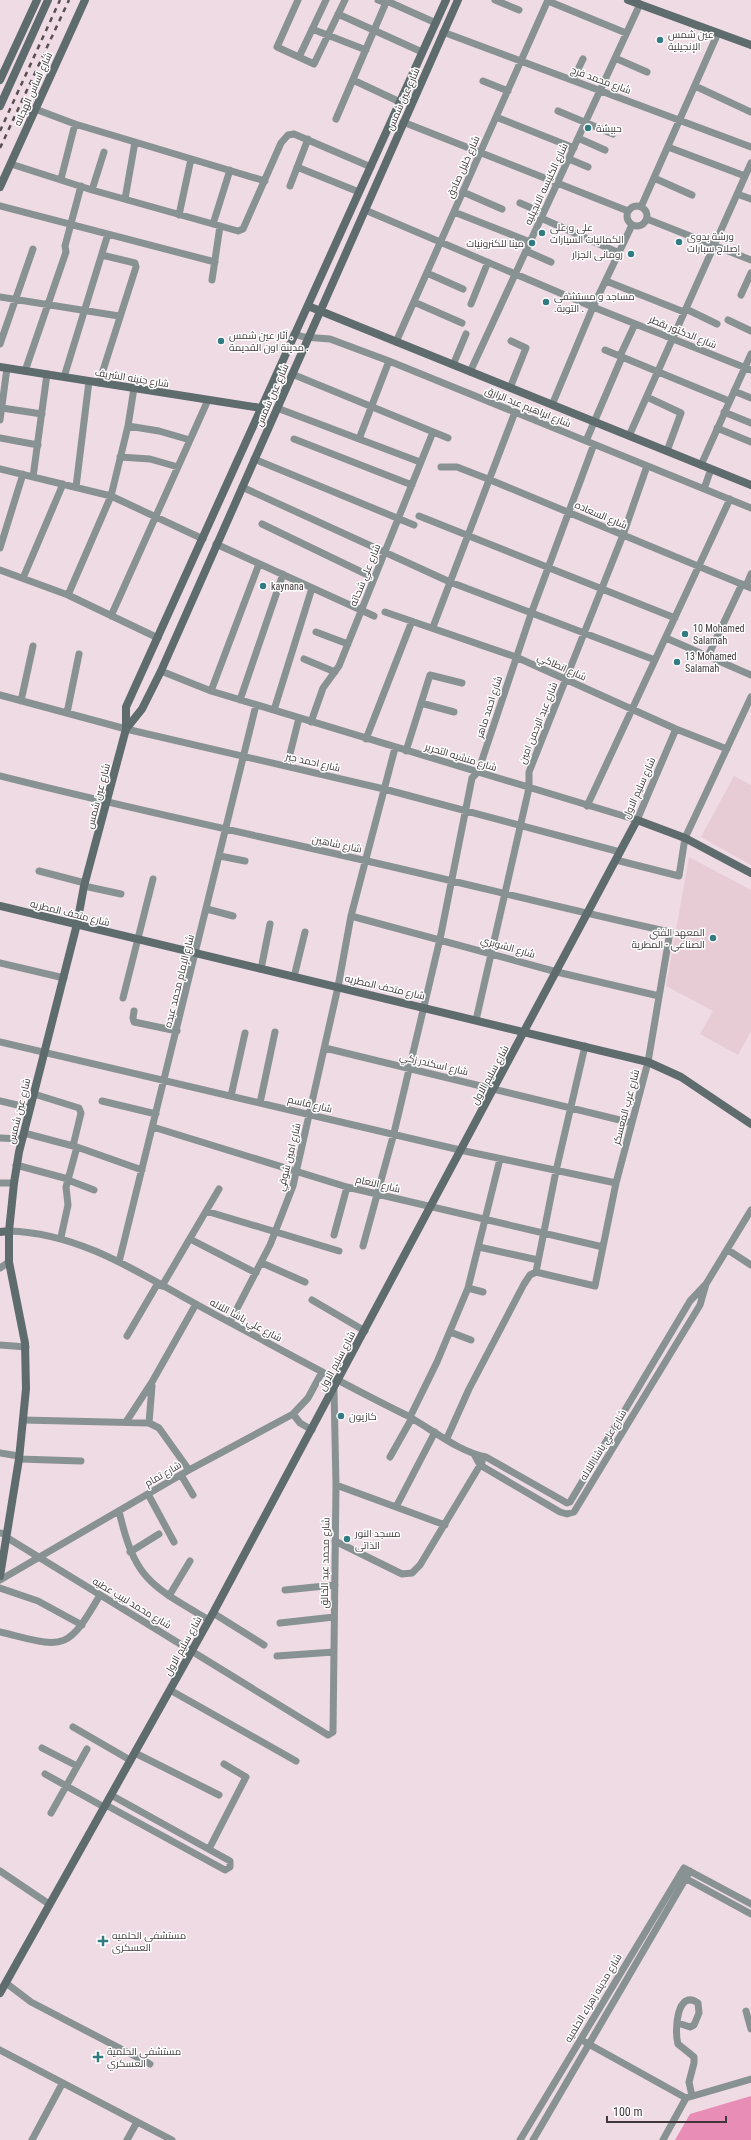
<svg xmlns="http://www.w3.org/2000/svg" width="751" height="2140" viewBox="0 0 751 2140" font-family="'Roboto Condensed',Cairo,sans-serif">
<rect width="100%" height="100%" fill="#efdbe3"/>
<!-- built -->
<path fill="#e7ccd6" d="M734,776L751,785V865L701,837Z
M689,857L751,890V1031L738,1055L700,1034L713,1011L666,986Z"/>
<!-- green -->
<path fill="#e88eb6" d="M751,2096V2140H675L690,2114Z"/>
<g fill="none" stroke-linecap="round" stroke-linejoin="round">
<!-- street -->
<path stroke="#899293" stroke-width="7" d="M298,0L277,47L314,64L345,0
M378,0L386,3
M495,0L519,10
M387,1L436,23
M548,1L626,33
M338,14L422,52
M312,29L366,50
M443,32L751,147
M299,57L326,0
M615,58L647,72
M353,80L400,102
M573,80L583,59
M483,81L508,91
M695,86L751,112
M35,109L75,124L265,181
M558,111L613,134
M496,117L574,148
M336,119L387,0
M403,122L628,211
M578,138L605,150
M668,147L745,176
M569,159L588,167
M11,164L92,190L238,231L243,229L281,143L288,135L294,134L371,167
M297,167L359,192
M654,178L692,195
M61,179L75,124
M290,186L308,139
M92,190L104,152
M463,192L502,209
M737,194L751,199
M125,199L135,142
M520,203L543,213
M627 216a10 10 0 1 1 20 0a10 10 0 1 1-20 0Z
M0,206L215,262
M641,207L718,33
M365,210L593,307L751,370
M454,212L530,242
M179,215L191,159
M541,218L619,253
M647,219L751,260
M213,224L230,170
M526,251L551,262
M427,273L463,289
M212,280L220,226
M606,281L684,312
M741,295L751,273
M0,297L119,316
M414,302L462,323
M471,304L488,262
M686,309L717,324
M728,320L751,331
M294,334L304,337L330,339L389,361L751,508
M396,342L548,0
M0,344L33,249
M605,350L729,401
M620,356L635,324
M453,365L466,334
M25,371L66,252L65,246L81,186
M470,372L640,4
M292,374L448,438
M64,377L108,234
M99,383L136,267L135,263L102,255
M510,388L526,348L511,341
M734,391L751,398
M647,397L681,413L667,451
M552,405L593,307L632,225
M2,408L42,414
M277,408L420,462
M724,412L751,423
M0,420L7,368
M128,426L159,431L190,440
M717,428L751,442
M629,436L751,163
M0,438L38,445
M294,439L412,485
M359,439L389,361
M586,441L622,357
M120,457L150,459L178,467
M254,459L414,525
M701,465L751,354
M441,467H457L488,479L751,588
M0,469L111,496L203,539
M33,477L47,374
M76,487L89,381
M242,487L450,582L655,660
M704,489L711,469
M419,516L675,618
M262,524L374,578
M216,544L374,616
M0,548L23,474
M0,570L68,595L158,638
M23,578L63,484
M746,586L751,574
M68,595L111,496L128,426L134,388
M385,612L516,657L676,729L727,749
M111,616L208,400
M433,627L515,412
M316,632L348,644
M666,638L751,675
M708,656L742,584
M304,659L335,672
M161,671L211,691L637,820L676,729
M211,691L259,564
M0,695L126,729L384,789L620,852
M240,700L283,574
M21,701L33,646
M421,703L454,712
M274,710L312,588
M67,713L79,654
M311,722L323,688L339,666L433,432
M366,739L412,621
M406,751L430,675L462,683
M287,766L299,718
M0,776C122,807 245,833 367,861C468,884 569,910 670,932L648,1062L616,1183L595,1286L536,1272
M587,806L730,499
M220,856L245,861
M616,860L679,876L685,838L751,697
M39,871L85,883
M84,886L121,894
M207,909L233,916
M351,916L557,972L659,996
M0,963L64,978
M261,969L270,924
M294,977L305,932
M123,998L153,879
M134,1011L133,1018L134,1022L177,1031
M476,1020L529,788V772L623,535L647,466
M0,1042L460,1150L616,1183
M325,1048L632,1123
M34,1094L79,1108L81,1113L73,1146
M231,1096L245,1033
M0,1101L30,1108
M102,1101L156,1114
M260,1103L275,1032
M153,1127L347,1187L603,1247
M24,1133L77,1147L142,1170
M0,1138L22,1139
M16,1165L68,1179
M68,1180L94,1190
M0,1183H14
M206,1211L339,1251
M9,1231C85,1233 148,1279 214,1314C278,1348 341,1383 406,1415C432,1429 457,1451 486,1457L567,1503L570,1502L690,1301L706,1284L751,1210
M334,1235L347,1187
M61,1237L68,1205L66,1187L77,1147
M190,1239L256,1273
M363,1246L394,1133L440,939L472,778L478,772L531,614L594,444
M479,1247L538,1260
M728,1250L751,1265
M119,1262L256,705
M262,1263L305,1282
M0,1268L9,1262
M536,1272L556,1171L585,1046
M162,1286L219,1189
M468,1288L483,1292
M312,1300L365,1331
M230,1322L270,1245L293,1186L338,987L351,916L395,748
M450,1332L471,1340
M127,1336L158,1283
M0,1345L26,1347
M293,1414L300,1423L312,1430
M410,1417L437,1362L468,1288L500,1159
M23,1420L149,1423L159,1428L189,1470
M126,1422L152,1382L196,1304
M149,1423L152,1386
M447,1438L469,1389L524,1284L530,1275L536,1272
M0,1453L19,1456
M474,1454L480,1465L560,1512L567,1514L574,1512L700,1305L706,1284
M390,1457L412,1418
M19,1459L81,1461
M181,1475L193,1495
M336,1485L445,1525
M148,1494L174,1542
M396,1507L435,1432
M119,1511C135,1580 150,1585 209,1620
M0,1533L6,1534
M6,1537L328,1735L333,1732L336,1485L334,1390
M335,1541L402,1574L412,1573L420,1565L482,1462
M130,1552L159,1534
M0,1580L189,1470L293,1414L308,1398L322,1372
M0,1588L38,1601L82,1625
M285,1590L335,1585
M169,1596L190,1561
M213,1613L264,1645
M280,1623L334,1617
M0,1632C63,1647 66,1654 100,1595
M277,1656L334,1652
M170,1690L296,1761
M73,1727L130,1760
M42,1748L77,1766
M135,1753L219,1795
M45,1774L104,1807
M106,1805L225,1870L230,1867V1861L111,1795
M51,1813L87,1749
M209,1849L246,1777L224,1764
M0,1871L49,1904
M683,1877L751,1914
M6,1983L31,2002L150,2064
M746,2011L751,2029
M678,2023L690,2027L694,2025L699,2013L698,2003C677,1988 674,2031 678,2044L694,2057V2063L689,2082L692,2096
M585,2042L686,2098
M0,2050L172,2140
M32,2140L62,2084
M127,2140L137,2122
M520,2140L684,1868L751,1904
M533,2140L690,1871
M663,2140L686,2098L751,2079"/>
<!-- secondary -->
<path stroke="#5f6c6e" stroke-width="8" d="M628,0L751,45
M0,80L37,0
M0,106L48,0
M0,187L85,0
M308,306L751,485
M0,367L261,408
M126,729L142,709L161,671L458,0
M0,906L648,1062L681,1077L751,1124
M0,1232L9,1231
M0,1576L19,1459L26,1389L25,1343L9,1262V1231L14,1183L19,1152L77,924L84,886L126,729V707L446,0
M0,1993L213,1613L637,820L685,838L751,873"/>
<!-- rail -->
<path stroke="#594f53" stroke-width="2.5" stroke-dasharray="5 5" stroke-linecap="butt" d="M0,131L60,0
M0,148L69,0"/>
</g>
<!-- markers -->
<g fill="#337b82" stroke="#fff" stroke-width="1.5">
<circle cx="660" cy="40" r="4"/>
<circle cx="588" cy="128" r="4"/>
<circle cx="542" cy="233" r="4"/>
<circle cx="679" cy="242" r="4"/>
<circle cx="532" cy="243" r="4"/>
<circle cx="631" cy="254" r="4"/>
<circle cx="546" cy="302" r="4"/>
<circle cx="221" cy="341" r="4"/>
<circle cx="263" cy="586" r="4"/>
<circle cx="685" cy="634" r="4"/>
<circle cx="677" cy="662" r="4"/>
<circle cx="713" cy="938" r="4"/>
<circle cx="341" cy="1416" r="4"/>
<circle cx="347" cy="1539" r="4"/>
<path d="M101 1935h4v4h4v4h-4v4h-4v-4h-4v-4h4z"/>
<path d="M96 2051h4v4h4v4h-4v4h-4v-4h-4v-4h4z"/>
</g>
<g text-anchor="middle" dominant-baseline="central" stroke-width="3" stroke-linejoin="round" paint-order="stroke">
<!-- poi labels -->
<g font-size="10" fill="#3f373a" stroke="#fff" text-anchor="start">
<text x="668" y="34">عين شمس<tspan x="668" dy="12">الإنجيلية</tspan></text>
<text x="596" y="128">حبيشة</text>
<text x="550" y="227">على و على<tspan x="550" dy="12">الكماليات السيارات</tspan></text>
<text x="687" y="236">ورشة بدوى<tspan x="687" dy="12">إصلاح سبارات</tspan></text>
<text x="524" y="243" text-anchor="end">مينا للكنرونيات</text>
<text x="623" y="254" text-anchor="end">رومانى الجزار</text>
<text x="554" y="296">مساجد و مستشفى<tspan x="554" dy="12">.التوبة .</tspan></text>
<text x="229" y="335">آثار عين شمس .<tspan x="229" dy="12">مدينة اون القديمة .</tspan></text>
<text x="271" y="586">kaynana</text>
<text x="693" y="628">10 Mohamed<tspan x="693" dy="12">Salamah</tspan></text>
<text x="685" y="656">13 Mohamed<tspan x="685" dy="12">Salamah</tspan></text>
<text x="705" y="932" text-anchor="end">المعهد الفني<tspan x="705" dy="12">الصناعي - المطرية</tspan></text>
<text x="349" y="1416">كازيون</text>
<text x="355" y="1533">مسجد النور<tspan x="355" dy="12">الذاتى</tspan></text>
<text x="112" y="1935">مستشفى الحلميه<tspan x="112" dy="12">العسكرى</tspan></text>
<text x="107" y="2051">مستشفي الحلمية<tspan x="107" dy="12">العسكري</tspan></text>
</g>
<!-- street labels -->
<g font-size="10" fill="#3f373a" stroke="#fff">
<text transform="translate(601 80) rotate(20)">شارع محمد فرج</text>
<text transform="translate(33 89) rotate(-66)">شارع اساس الهجانه</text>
<text transform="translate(403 99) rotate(-66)">شارع عين شمس</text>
<text transform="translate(463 167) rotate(-66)">شارع خليل صادق</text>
<text transform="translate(546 184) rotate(-65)">شارع الكنيسه الانجيليه</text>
<text transform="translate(683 332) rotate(22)">شارع الدكتور بقطر</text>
<text transform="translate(132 378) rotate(9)">شارع جنينه الشريف</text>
<text transform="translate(272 395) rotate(-66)">شارع عين شمس</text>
<text transform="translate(528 407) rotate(22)">شارع ابراهيم عبد الرازق</text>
<text transform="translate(601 515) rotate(23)">شارع السعاده</text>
<text transform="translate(365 575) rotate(-68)">شارع علي شحاته</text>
<text transform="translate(562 667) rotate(24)">شارع انطاكي</text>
<text transform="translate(489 707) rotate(-72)">شارع احمد ماهر</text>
<text transform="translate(538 723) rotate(-68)">شارع عبد الرحمن امين</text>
<text transform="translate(461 757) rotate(17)">شارع منشيه التحرير</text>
<text transform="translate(313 762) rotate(13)">شارع احمد جبر</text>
<text transform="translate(639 788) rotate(-66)">شارع سليم الاول</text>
<text transform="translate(98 796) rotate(-75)">شارع عين شمس</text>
<text transform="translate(337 844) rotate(12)">شارع شاهين</text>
<text transform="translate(70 913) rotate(14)">شارع متحف المطريه</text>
<text transform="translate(508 947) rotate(16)">شارع الشوبري</text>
<text transform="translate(179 981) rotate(-76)">شارع الإمام محمد عبده</text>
<text transform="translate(385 987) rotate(13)">شارع متحف المطريه</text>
<text transform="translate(434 1064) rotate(13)">شارع اسكندر زكي</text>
<text transform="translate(490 1075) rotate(-61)">شارع سليم الاول</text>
<text transform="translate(310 1104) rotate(13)">شارع قاسم</text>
<text transform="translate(626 1107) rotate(-75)">شارع غرب المعسكر</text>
<text transform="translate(19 1111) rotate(-76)">شارع عين شمس</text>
<text transform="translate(289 1157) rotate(-76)">شارع امين شوقي</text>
<text transform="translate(378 1184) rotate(13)">شارع النعام</text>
<text transform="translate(246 1320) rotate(28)">شارع علي باشا اللاله</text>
<text transform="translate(337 1361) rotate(-62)">شارع سليم الاول</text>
<text transform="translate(603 1445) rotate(-59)">شارع علي باشا اللاله</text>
<text transform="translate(163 1474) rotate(-30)">شارع تمام</text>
<text transform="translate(325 1563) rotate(-89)">شارع محمد عبد الخالق</text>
<text transform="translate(132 1603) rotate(31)">شارع محمد لبيب عطيه</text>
<text transform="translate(183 1646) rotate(-61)">شارع سليم الاول</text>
<text transform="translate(593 1998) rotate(-59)">شارع مدينه زهراء الحلميه</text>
</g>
</g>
<!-- scale -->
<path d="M607 2116v6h119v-6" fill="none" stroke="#3f373a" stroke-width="2"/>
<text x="613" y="2116" font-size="12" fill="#3f373a" stroke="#ffffff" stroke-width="3" paint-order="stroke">100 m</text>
</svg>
